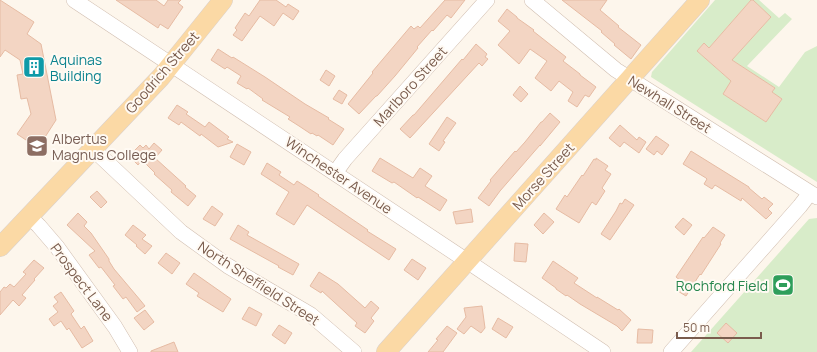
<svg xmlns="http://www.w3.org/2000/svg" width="817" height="352" viewBox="0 0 817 352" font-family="Manrope,sans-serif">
<rect width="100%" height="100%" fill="#fdf6ec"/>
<!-- green -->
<path fill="#d8ecc9" d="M715,0H751L709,48L704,43L697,51L725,76L732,80L723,94L766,122L781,99L772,92L775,88L732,60L771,17L753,0H759L779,18L785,13L792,19L747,66L779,87L805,52L817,46V182L651,77L652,72Z
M817,218V352H691L809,219Z"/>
<!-- building -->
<path fill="#f3d5c3" stroke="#e6bba3" d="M0,0L34,22L27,34L41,44L56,120L38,148L17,134L31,114L27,98L21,99L17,75L23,74L20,60L5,50L0,57Z
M116,0H156L164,6L168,0H181L178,3L183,7L168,29L160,24L158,28Z
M260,0H276L286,7L288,4L299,11L293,20L283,13L274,26L260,16L242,41L233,35L237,30L235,28L245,13L249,16Z
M445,0H465L451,18L447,15L433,31L432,30L417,47L418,48L395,76L377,96H376L359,114L348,104L373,73L372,72L411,26L414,29L418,26L420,28Z
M562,0H607L600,10L619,26L618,27L641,45L631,59L614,45L615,44L601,32L602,31Z
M751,0H753L771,17L732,60L775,88L772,92L782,99L766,122L723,94L731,81L697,51L704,43L709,48Z
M507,9L517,17V18L534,30L533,31L566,57L563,61L580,74V75L596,87L589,97L585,95L577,107L568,101L573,92L559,81L551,91L535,78L547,61L530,49L519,64L498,45L510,31L498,21Z
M476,44L487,54L485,57L488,59L482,66L479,63L410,138L400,129L413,115H414L462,59L463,60Z
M218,49L232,58L233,57L265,77L305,104L329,118L328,119L344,129L333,145L318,135L317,136L312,133L311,134L299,126L288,119L290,117L262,100L263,99L248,88L247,89L237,83L241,76L227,67L225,69L211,60Z
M326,70L335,76L329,86L320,80Z
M520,86L528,94L521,102L513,95Z
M339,90L347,95L342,104L333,99Z
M177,105L188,112L186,114L205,127L209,122L229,137L227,139L233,142L218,147L201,134L200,136L181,122L179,125L168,118Z
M550,113L560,122L540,146V145L500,191L489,206L478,198L491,181L490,180L515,151L516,152L525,142L541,122H542Z
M447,117L456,123L443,141L445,142L439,151L429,144Z
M620,125L637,140L639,137L646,142L639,153L624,142L620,147L609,138Z
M656,136L669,145L662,155L657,151L654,155L646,149Z
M154,143L162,150L155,158L186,186L185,187L196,196L188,206L171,192L172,190L154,174L155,173L142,160L138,165L129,156L140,145L143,148L146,145L149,149Z
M237,144L251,152L244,165L230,157Z
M691,151L749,187V188L762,199L764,197L773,204L768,209L772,213L766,219L742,198L741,201L715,185L712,189L704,184L707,179L706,178L683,164Z
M380,158L413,178L420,168L432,176L425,186L447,200L440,211L418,197L417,198L394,182L392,183L372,171Z
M596,158L608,166L605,170L611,174L602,188L605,191L596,205L592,202L579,223L556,209L565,195L567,197L582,175L583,176L594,159L596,160Z
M267,163L281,172L279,175L294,185L297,181L305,186L319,195L318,196L368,230L367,231L396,249L389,260L347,232L307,205L294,225L276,214L289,192L261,174Z
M97,191L107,202L101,208L90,197Z
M625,199L634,205L610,240L601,234L616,211L620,203L622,204Z
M212,206L223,214L215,226L203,219Z
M471,209L473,222L456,224L453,212Z
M78,213L87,222L84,226L91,233L109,259V261L114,269L141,301L145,306L137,312L126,297L123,299L113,286L115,285L101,267L99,268L89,255L95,251L67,225Z
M544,213L554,222L543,234L534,225Z
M683,218L692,225L684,235L675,227Z
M133,225L146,235L142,239L152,246L145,254L136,246L137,245L125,235Z
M238,225L249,232L247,235L299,264L293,275L278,267L279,266L230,239Z
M713,227L725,235L720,243L721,244L701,275L700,274L686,296L676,290L681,281L676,277L703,237L704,238Z
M515,243L528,244L526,262L514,261Z
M166,253L180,263L172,274L158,263Z
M412,259L426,268L418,280L404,270Z
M34,260L44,268L34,279L35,280L22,295L26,298L19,306L13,300L0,315V292L4,287L6,288L10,284L14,287L26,274L23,272Z
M553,261L578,278L574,283L597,298V297L618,310L619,309L631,320L622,331L617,326L580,304L567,295L566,296L556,289V288L542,278Z
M319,272L338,284L365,308L371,301L379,308L371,318L374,321L365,333L355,326L357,323L322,291L321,293L310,286Z
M194,273L231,299L223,312L197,296L199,293L186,284Z
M61,292L74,311L71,314L81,329L84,326L93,341L82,348L69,328L67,330L61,321L54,326L49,319L58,312L53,306L58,302L54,297Z
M482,306L485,328L481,333L471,326L464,334L457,329L466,317L464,308Z
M249,307L262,314L256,326L242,319Z
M145,310L154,322L144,330L134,318Z
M498,318L513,327L506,338L492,329Z
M726,323L737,333L728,343L717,333Z
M279,325L292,333L285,344L272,335Z
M447,326L457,333L443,352H428L438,340L436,339Z
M638,329L653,330L652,343H637Z
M174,342L178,352H151V351Z"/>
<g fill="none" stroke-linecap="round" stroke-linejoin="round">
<!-- minor casing -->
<g stroke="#d1beb0" stroke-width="16">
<path id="minor" d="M74,0L467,261L603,352
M532,0L616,70L817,197
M93,149L181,232L228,266L311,315L354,352
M335,173L345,159L487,0
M29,216L39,226L57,247L115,327L130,352
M671,352L800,206L810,193"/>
</g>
<!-- major casing -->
<g stroke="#dad1cd" stroke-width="20">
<path id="major" d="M0,247L161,77L223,0
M386,352L700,0"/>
</g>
<!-- minor -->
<use href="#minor" stroke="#fff" stroke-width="15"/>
<!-- major -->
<use href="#major" stroke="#fbd9a5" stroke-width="19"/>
</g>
<!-- icons -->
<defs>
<g id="building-square" transform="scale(1.15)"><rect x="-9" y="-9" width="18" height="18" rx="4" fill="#0f9aa8" stroke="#fffaf3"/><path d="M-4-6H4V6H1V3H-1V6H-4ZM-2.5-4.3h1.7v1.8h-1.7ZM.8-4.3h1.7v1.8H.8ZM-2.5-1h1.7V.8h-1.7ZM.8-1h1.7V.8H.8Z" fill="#fff"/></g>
<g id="university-square" transform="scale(1.15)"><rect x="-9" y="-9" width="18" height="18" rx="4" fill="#8d6e63" stroke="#fffaf3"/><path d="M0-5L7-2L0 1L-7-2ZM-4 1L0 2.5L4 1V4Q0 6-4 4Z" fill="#fff"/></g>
<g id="stadium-square" transform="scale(1.15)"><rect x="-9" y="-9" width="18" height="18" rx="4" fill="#2e9e5b" stroke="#fffaf3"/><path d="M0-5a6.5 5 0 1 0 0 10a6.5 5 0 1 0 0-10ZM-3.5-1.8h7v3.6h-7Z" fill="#fff"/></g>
</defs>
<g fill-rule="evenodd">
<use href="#building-square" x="34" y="67"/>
<use href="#university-square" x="37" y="146"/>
<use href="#stadium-square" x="783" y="285"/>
</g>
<g text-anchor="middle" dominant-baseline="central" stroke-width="4" stroke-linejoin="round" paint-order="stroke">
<!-- culture labels -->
<g font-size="14" fill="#0d838f" stroke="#fffaf3" text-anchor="start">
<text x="50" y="59">Aquinas<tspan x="50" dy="16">Building</tspan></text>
</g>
<!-- street labels -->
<g font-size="14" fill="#7a5c4d" stroke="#fffaf3">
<text transform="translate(162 72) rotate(-49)">Goodrich Street</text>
<text transform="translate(410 86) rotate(-48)">Marlboro Street</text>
<text transform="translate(670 104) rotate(32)">Newhall Street</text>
<text transform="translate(339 175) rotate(34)">Winchester Avenue</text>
<text transform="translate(543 176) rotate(-48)">Morse Street</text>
<text transform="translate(82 282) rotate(53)">Prospect Lane</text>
<text transform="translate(259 283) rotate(33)">North Sheffield Street</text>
</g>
<!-- education labels -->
<g font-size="14" fill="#785e54" stroke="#fffaf3" text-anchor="start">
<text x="52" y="138">Albertus<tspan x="52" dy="16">Magnus College</tspan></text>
</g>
<!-- leisure labels -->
<g font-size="14" fill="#27864d" stroke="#fffaf3" text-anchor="end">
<text x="768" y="285">Rochford Field</text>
</g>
</g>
<!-- scale -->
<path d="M677 332v6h84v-6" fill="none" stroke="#7a5c4d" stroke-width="2"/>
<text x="683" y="332" font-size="12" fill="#7a5c4d" stroke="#fffaf3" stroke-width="3" paint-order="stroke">50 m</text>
</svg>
